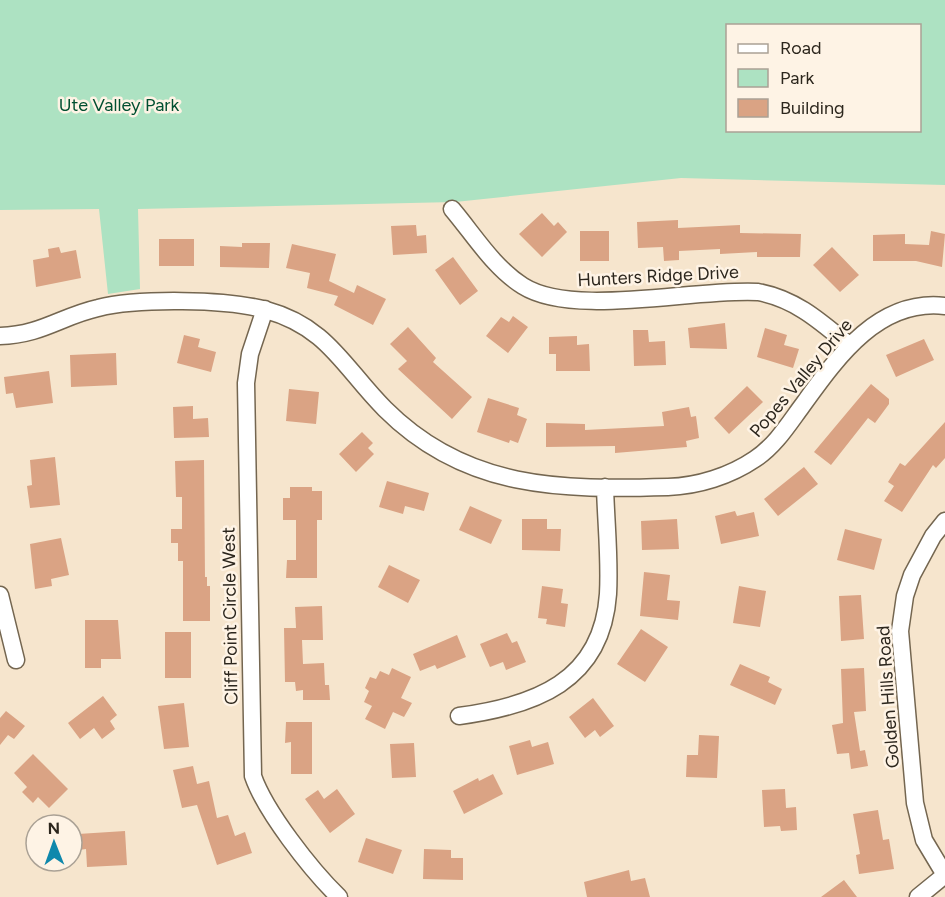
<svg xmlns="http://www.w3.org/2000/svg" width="945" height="897" viewBox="0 0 945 897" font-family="Figtree,sans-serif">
<rect width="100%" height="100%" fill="#f6e5cd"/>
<!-- green -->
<path fill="#ade2c2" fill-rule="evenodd" d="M0,0H945V185L681,178L455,202L138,209L140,289L108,294L99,209L0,210ZM728,26H920V130H728Z"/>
<!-- building -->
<path fill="#daa384" d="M542,213L554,226L558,222L567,232L542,257L519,234Z
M678,220V228L740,225V233L801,234L800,257H757V252L720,254V249L679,251V260L664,261L663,247L638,248L637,222Z
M416,225L417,236L426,235L427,253L393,255L391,226Z
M580,231H609V261H580Z
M931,231L945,234L942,267L916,261H873V235L905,234V244L929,245Z
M159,239H194V266H159Z
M242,243H270L269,268L220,267V246L242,247Z
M292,244L336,254L329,281L354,293L357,285L386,299L373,325L334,305L338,296L307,288L310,273L286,268Z
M59,247L61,253L76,250L81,278L36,287L33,260L49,257L48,249Z
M832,247L859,275L840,292L813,265Z
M453,257L478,291L460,305L435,270Z
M513,316L528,327L508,353L486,336L501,317L509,322Z
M725,323L727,349L690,348L688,328Z
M408,327L436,358L433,362L472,397L452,419L398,369L407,361L390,344Z
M765,328L787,335L784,345L799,349L793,368L757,357Z
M633,330H648L649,342L665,341L666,365L634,366Z
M184,335L200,339L198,347L216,352L211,372L177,363Z
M577,336V345L589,344L590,371H556V354H549V337Z
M924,339L934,360L896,377L886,355Z
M116,353L117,385L71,387L70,355Z
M49,371L53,403L16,408L13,393L6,394L4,377Z
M871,384L889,399V404L875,423L868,418L831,465L814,452Z
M747,386L763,402L729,434L714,418Z
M289,389L319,392L316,424L286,421Z
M488,398L519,408L517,415L527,419L518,443L510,440L509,443L477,432Z
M193,406V419L208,418L209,437L174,438L173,407Z
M689,407L691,417L696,416L699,438L686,441L687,447L615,453V446L546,447V423L585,424V430L664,426L662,412Z
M945,422V458L936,468L933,465L902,512L884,501L894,486L888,482L900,463L905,466Z
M362,432L373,443L368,448L374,454L356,472L339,454Z
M55,457L60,505L30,508L27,486L32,485L30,460Z
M204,460L205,577H207V586H210V621H183V561H178V543H171V529H182V497H176L175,461Z
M804,467L818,484L778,516L764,499Z
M387,481L429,493L424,511L405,506L403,514L379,507Z
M290,487H312V491H322V520H317V578H286L287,560H296V520H283V498H290Z
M470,506L502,520L491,544L459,530Z
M735,511L737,516L754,512L759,536L721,544L715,516Z
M522,519H547V529H561L560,551L522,550Z
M677,519L679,549L642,550L641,521Z
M845,529L882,539L874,570L837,560Z
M61,538L69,575L51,579L52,586L35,589L30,544Z
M389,565L420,580L408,603L378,587Z
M644,572L670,575L667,600L680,601L678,620L640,616Z
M542,586L563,589L561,603L568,604L565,627L546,624L547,619L538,618Z
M739,586L766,591L760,627L733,623Z
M861,595L864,639L841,641L839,596Z
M322,606L323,640H302L303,664L324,663L325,685H329L330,700H303V690L296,691L295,682H285L284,628H296L295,607Z
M85,620H118L121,659H101V668H85Z
M641,629L668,647L645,682L617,664Z
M165,632H191V678H165Z
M507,633L512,643L517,641L526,662L506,670L503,662L490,667L480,644Z
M457,635L466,657L437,669L435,665L420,671L413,654Z
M740,664L770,677L768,682L782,689L775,705L730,685Z
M392,668L411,677L401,698L412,703L404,717L393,712L385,729L365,719L372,706L364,702L369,691L365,688L370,677L376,679L380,671L389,675Z
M864,668L866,711L854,712L860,751L865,750L868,766L851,769L849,753L837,754L832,725L843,723L841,669Z
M103,696L117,715L110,721L115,729L102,739L94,728L80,739L68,723Z
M593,698L614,726L600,737L595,730L585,738L569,717Z
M184,703L189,747L164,749L158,706Z
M6,711L25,726L14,739L8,735L0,745V718Z
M286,722H312V774H291V742L285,743Z
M699,735L719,736L717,778L686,777L687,755H698Z
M530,740L532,747L548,742L554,764L517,775L509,746Z
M414,743L416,777L392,778L390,744Z
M33,754L68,789L49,808L38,797L33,803L22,792L27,787L14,773Z
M193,766L197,784L209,781L217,818L228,815L235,836L245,832L252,853L217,865L197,805L182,808L173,770Z
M493,774L503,794L464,814L453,791L478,778L479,781Z
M337,789L355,814L330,833L305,799L318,790L324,799Z
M785,789L786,808L796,807L797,830L781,831L780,826L764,827L762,790Z
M878,810L883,840L889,839L894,869L859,874L856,855L860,854L853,814Z
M125,831L127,865L87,867L86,849L79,850L78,834Z
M366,838L402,850L393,874L358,862Z
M424,849L451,850V858H463V880L423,879Z
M629,870L631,881L645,878L650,897H587L584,882Z
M844,880L857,897H821Z"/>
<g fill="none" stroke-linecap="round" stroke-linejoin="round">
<!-- minor casing -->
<g stroke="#746650" stroke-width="19">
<path id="minor" d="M452,209C474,235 494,268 523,286C574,318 695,288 758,292C796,299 821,322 850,346
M265,309L250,354L246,383L253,776C265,811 311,870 339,897
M0,336C41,335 62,316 98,308C138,298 227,299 266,310C328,327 344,368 385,409C466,490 561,490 668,487C698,486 730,476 755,459C775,446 788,425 802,406C836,359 878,298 945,306
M0,595L16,660
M459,716C534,706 602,682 608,594C610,559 606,523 605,487
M918,897L945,875L924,840L915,803L900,631L905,596L912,575L933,536L945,521"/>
</g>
<!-- minor -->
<use href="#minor" stroke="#fff" stroke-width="16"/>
</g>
<g text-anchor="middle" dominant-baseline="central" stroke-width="5" stroke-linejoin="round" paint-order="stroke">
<!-- park labels -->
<g font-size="18" fill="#014f30" stroke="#fef3e5">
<text x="119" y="105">Ute Valley Park</text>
</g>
<!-- street labels -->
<g font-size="18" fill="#2c261d" stroke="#fef3e5">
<text transform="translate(658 276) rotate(-3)">Hunters Ridge Drive</text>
<text transform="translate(801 378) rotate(-50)">Popes Valley Drive</text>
<text transform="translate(230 616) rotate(-91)">Cliff Point Circle West</text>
<text transform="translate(888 697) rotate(-94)">Golden Hills Road</text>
</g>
</g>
<!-- legend -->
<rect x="726" y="24" width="195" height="108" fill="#fef3e5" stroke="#aaa195" stroke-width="1.5"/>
<rect x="738" y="44" width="30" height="9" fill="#ffffff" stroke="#aaa195" stroke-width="1.5"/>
<text x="780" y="54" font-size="18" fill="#2c261d">Road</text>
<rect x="738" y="69" width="30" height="18" fill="#ade2c2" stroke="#aaa195" stroke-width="1.5"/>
<text x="780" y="84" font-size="18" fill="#2c261d">Park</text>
<rect x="738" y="99" width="30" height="18" fill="#daa384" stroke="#aaa195" stroke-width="1.5"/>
<text x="780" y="114" font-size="18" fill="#2c261d">Building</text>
<!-- north arrow -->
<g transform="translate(54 843) rotate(359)"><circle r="28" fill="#fef3e5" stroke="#aaa195" stroke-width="1.5"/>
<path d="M0-4.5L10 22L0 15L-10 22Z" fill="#0f88ac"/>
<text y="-9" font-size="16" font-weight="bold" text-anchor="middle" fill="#2c261d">N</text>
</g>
</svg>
